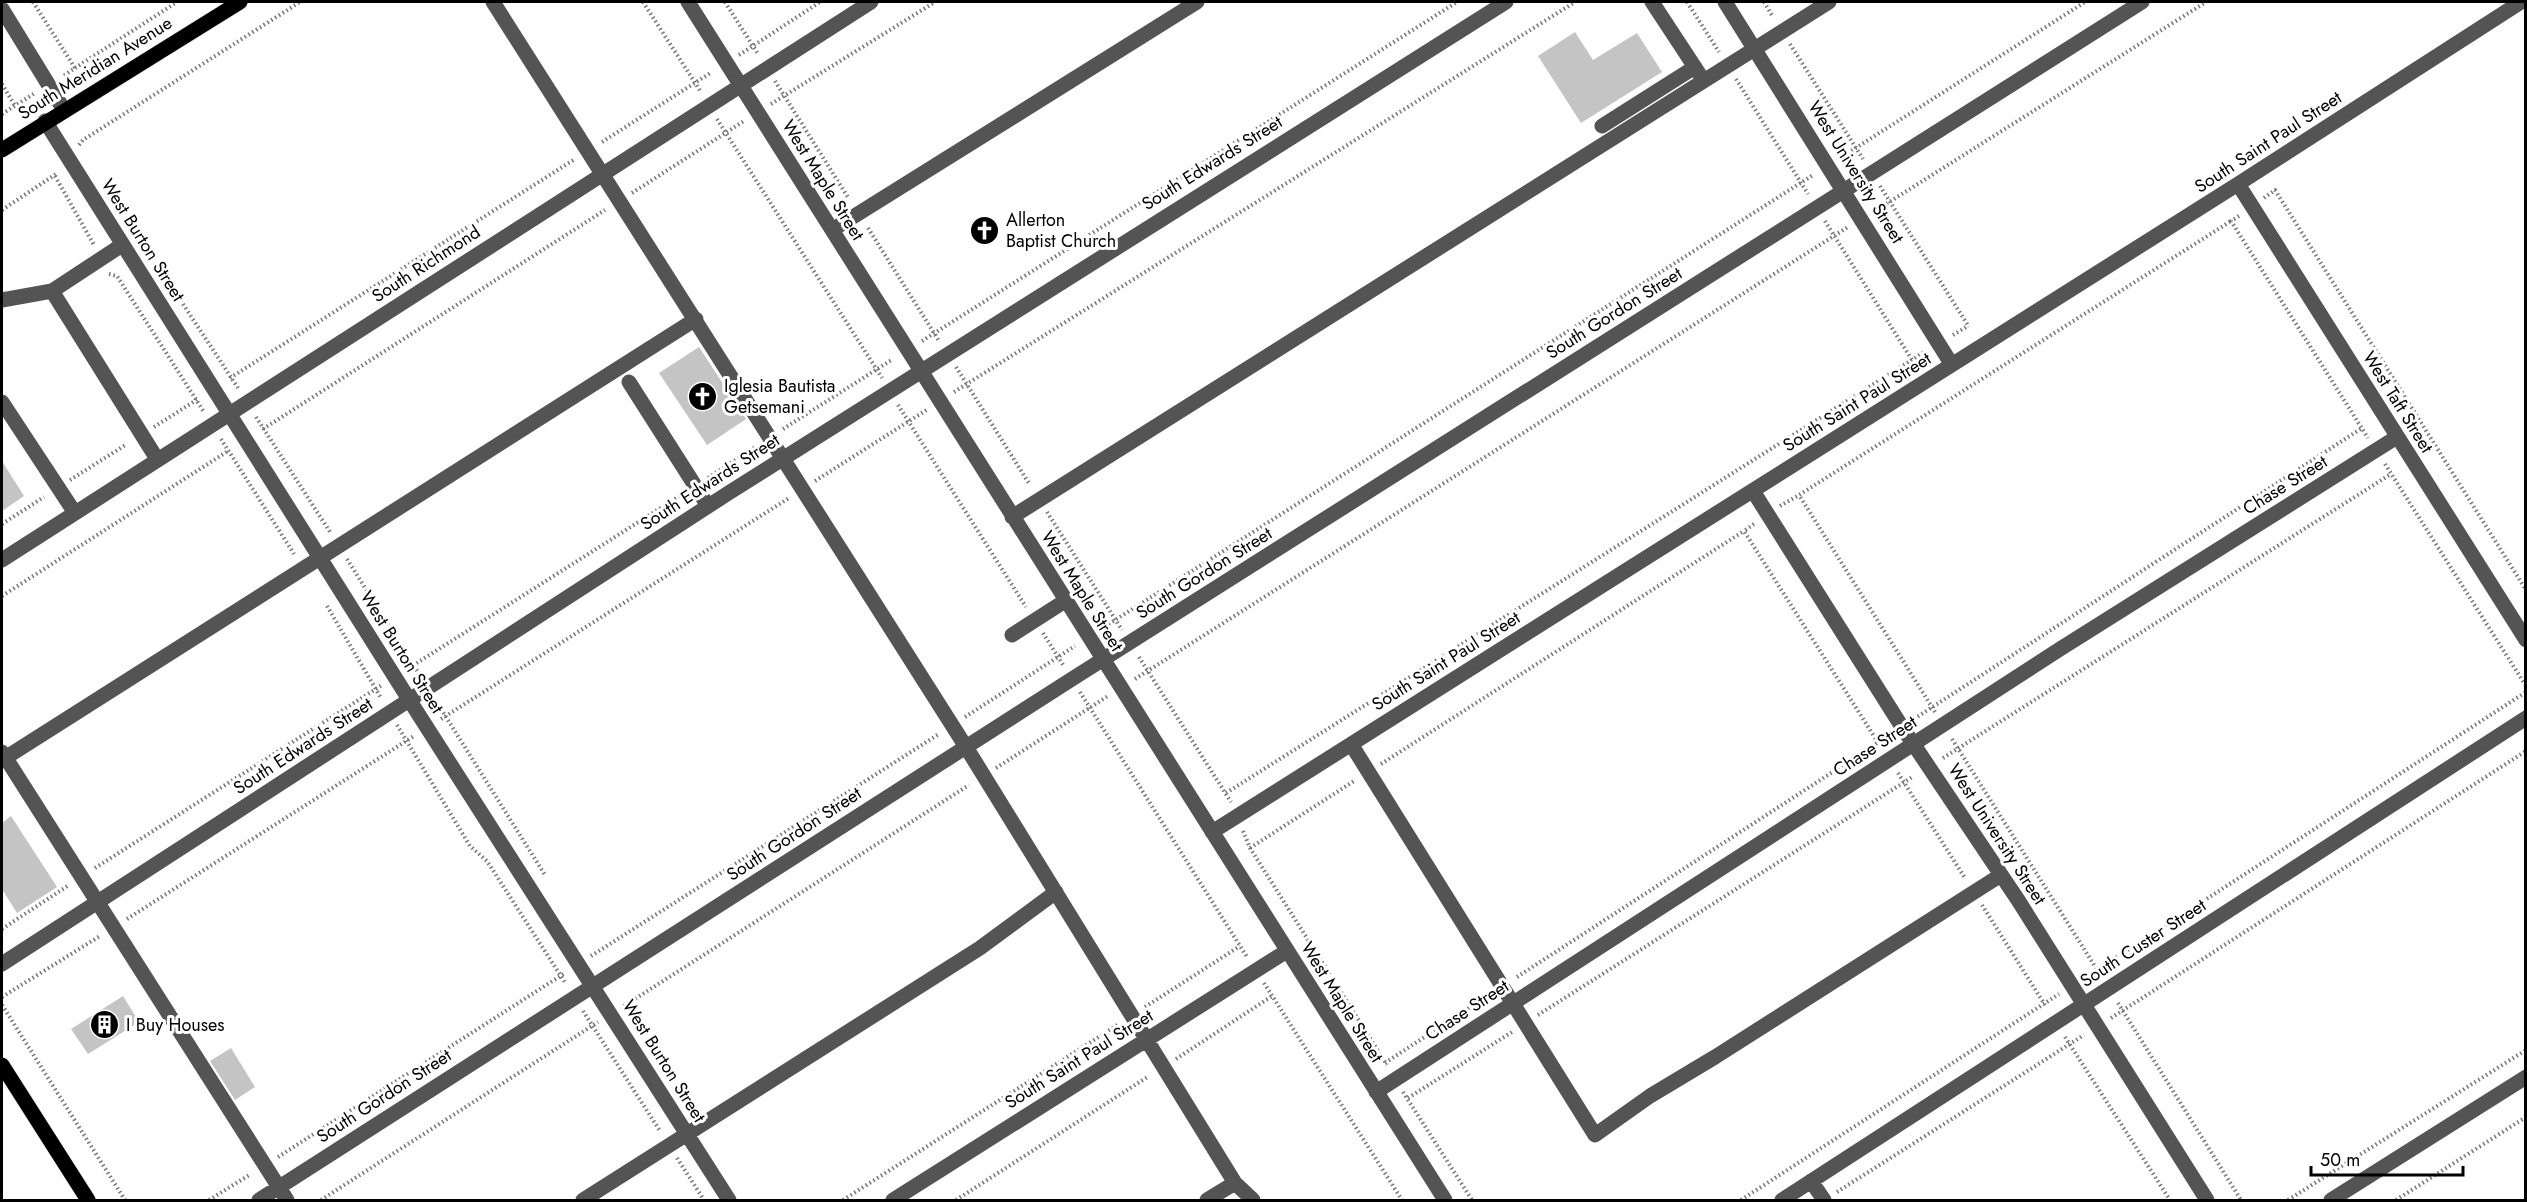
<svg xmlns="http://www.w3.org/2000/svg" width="2527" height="1202" font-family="Jost,sans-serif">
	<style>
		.building { fill: #c4c4c4 }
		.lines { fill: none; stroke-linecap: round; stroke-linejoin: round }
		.major-casing { stroke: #dbdbdb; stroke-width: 16 }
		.path { stroke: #767676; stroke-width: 4; stroke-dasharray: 1.5 3; stroke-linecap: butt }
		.minor { stroke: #545454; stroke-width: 15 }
		.major { stroke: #000; stroke-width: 15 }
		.labels { text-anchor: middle; stroke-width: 6; stroke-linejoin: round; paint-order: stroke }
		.street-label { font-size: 18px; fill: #000; stroke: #fff }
		.poi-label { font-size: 18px; fill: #000; stroke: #fff; text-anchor: start }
	</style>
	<rect width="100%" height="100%" fill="#fff"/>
	<path class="building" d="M1575 32 1593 60 1637 33 1662 72 1581 123 1538 56Z
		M699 347 746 419 707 445 659 373Z
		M2 461 24 496 2 511Z
		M11 816 57 887 17 913 2 889V823Z
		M123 996 139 1022 88 1054 71 1029Z
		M231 1048 255 1087 235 1100 210 1061Z"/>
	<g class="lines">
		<defs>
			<path id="major" d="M2 150 240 2
				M2 1065 88 1200"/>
		</defs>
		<use href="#major" class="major-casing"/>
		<path class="path" d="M33 2 75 68 62 77
			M643 2 701 92
			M725 2 758 54
			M1687 2 1719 52
			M1764 2 1773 17
			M1790 44 1863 159
			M739 55 820 2
			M75 68 177 2
			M1736 79 1808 194
			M775 81 849 199
			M2 84 15 106
			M771 104 935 2
			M2 114 35 93
			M717 119 882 378
			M602 142 712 72
			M79 145 83 140 300 2
			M1840 158 2085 2
			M55 176 94 245
			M1880 186 1969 327
			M632 193 744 121
			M2264 198 2275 190 2526 590
			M2 210 56 174
			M1875 211 2206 2
			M2239 216 2231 221 2368 438
			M1825 221 1912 360
			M868 228 939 341
			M109 274 117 276 204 412
			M183 304 238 388
			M1953 335 1968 326
			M922 341 1457 2
			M956 367 1030 485
			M230 378 575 159
			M954 392 1575 2
			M898 405 1026 607
			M256 417 330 532
			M154 427 198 399
			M263 429 605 210
			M783 429 893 359
			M221 439 294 554
			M2385 464 2526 686
			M708 478 757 446
			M70 480 127 444
			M815 481 928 409
			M1780 506 1799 495
			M1047 512 1122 630
			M2 524 44 497
			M1754 524 1744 531 1879 744
			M347 559 419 674
			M2 596 228 451
			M327 606 381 698
			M1101 629 1813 175
			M1043 633 1063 665
			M1139 657 1231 802
			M409 668 681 495
			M1135 679 1848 227
			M1080 692 1247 957
			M436 701 545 875
			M1935 712 1799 495 2231 221
			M965 717 1075 646
			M441 719 789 498
			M1914 719 2362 428
			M397 725 470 846 487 861 566 984
			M1952 739 2101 976
			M1943 758 2391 474
			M1381 764 1744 531
			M996 768 1108 696
			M1898 773 1965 878
			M1226 793 1926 351
			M1243 831 1250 848 1387 1065
			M1250 848 1354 781
			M95 868 382 685
			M1982 905 2045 1005
			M127 919 414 736
			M2 929 69 885
			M591 956 939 734
			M1517 977 1888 736
			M2086 977 2526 692
			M1264 983 1402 1200
			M2 997 100 936
			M2118 1003 2241 1200
			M2 1005 125 1200
			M624 1006 969 785
			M1145 1007 1240 946
			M583 1011 660 1131
			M1538 1015 1914 776
			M2111 1018 2526 751
			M2065 1037 2170 1200
			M1176 1059 1272 996
			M1385 1063 1490 994
			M1403 1092 1472 1200
			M1408 1098 1512 1032
			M278 1157 565 973
			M677 1158 704 1200
			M1837 1192 2084 1035
			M209 1200 251 1174
			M321 1200 598 1022
			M843 1200 1119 1024
			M956 1200 1149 1076
			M1741 1200 2059 994
			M2288 1200 2526 1050
			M2396 1200 2526 1117"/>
		<path class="minor" d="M493 2 966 747 1235 1183 1253 1200
			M688 2 1445 1200
			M1652 2 1700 75
			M1725 2 1952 365
			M2 9 64 110
			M45 121 410 701 729 1200
			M1602 126 1695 67
			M2238 184 2526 640
			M832 230 1197 2
			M122 245 52 291 157 459
			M2 300 52 291
			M629 382 708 506
			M2 402 75 513
			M1753 491 1902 727 2018 900 2207 1200
			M1012 517 1829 2
			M2 560 871 2
			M1012 635 1065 601
			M1351 744 1595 1135 1650 1096 1715 1057 2001 875
			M2 752 287 1200
			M5 758 696 319
			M1212 832 2238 184 2521 2
			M2 964 730 492 1506 2
			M1376 1092 2060 649 2397 437
			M1811 1181 1824 1200
			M259 1200 1072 679 2142 2
			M583 1200 980 948 1056 892
			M893 1200 1287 951
			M1207 1200 1235 1183
			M1782 1200 2526 718
			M2331 1200 2526 1077"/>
		<use href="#major" class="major"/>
	</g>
	<defs>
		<symbol id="church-disc" viewBox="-11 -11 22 22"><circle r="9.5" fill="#000" stroke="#fff"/><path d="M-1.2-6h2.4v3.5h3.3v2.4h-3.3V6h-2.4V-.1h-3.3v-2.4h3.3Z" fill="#fff"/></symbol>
		<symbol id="building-disc" viewBox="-11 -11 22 22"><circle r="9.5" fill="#000" stroke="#fff"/><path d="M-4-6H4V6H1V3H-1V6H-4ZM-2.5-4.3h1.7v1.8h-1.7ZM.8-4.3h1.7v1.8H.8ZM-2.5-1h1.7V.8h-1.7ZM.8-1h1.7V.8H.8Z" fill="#fff"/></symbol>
	</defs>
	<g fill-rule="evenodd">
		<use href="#church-disc" x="968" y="214" width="33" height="33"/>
		<use href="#church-disc" x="686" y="380" width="33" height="33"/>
		<use href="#building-disc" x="88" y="1008" width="33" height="33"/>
	</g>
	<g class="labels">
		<g class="street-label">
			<text transform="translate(95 68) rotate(-32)" y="6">South Meridian Avenue</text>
			<text transform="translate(2268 142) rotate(-33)" y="6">South Saint Paul Street</text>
			<text transform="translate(1212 163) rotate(-32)" y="6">South Edwards Street</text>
			<text transform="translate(1856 172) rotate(58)" y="6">West University Street</text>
			<text transform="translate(823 180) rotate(58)" y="6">West Maple Street</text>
			<text transform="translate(143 240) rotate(58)" y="6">West Burton Street</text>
			<text transform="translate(426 264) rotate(-33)" y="6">South Richmond</text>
			<text transform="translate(1614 313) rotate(-32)" y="6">South Gordon Street</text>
			<text transform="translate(1857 402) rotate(-32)" y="6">South Saint Paul Street</text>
			<text transform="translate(2398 402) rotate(58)" y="6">West Taft Street</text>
			<text transform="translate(710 482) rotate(-33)" y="6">South Edwards Street</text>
			<text transform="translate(2285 485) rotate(-32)" y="6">Chase Street</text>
			<text transform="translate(1204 573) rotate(-32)" y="6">South Gordon Street</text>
			<text transform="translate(1082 591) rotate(58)" y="6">West Maple Street</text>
			<text transform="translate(402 652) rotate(58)" y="6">West Burton Street</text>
			<text transform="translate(1446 661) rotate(-32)" y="6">South Saint Paul Street</text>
			<text transform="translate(303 746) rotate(-33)" y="6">South Edwards Street</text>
			<text transform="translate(1875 746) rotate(-33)" y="6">Chase Street</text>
			<text transform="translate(794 834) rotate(-33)" y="6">South Gordon Street</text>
			<text transform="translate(1997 834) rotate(57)" y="6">West University Street</text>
			<text transform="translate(2143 943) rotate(-33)" y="6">South Custer Street</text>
			<text transform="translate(1342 1002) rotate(58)" y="6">West Maple Street</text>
			<text transform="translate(1467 1010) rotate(-33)" y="6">Chase Street</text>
			<text transform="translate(1079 1059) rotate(-32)" y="6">South Saint Paul Street</text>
			<text transform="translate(664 1061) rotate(58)" y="6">West Burton Street</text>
			<text transform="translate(384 1096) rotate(-33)" y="6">South Gordon Street</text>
		</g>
		<g class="poi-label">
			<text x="1006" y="226">Allerton<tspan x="1006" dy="21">Baptist Church</tspan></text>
			<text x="724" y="392">Iglesia Bautista<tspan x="724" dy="21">Getsemani</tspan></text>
			<text x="126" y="1031">I Buy Houses</text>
		</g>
	</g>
	<rect width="2527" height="1202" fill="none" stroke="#000000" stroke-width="6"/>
	<path d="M2311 1166v9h152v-9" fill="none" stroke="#000000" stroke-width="3"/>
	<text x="2320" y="1166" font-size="18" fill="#000000" stroke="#ffffff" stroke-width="4.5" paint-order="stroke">50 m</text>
</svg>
